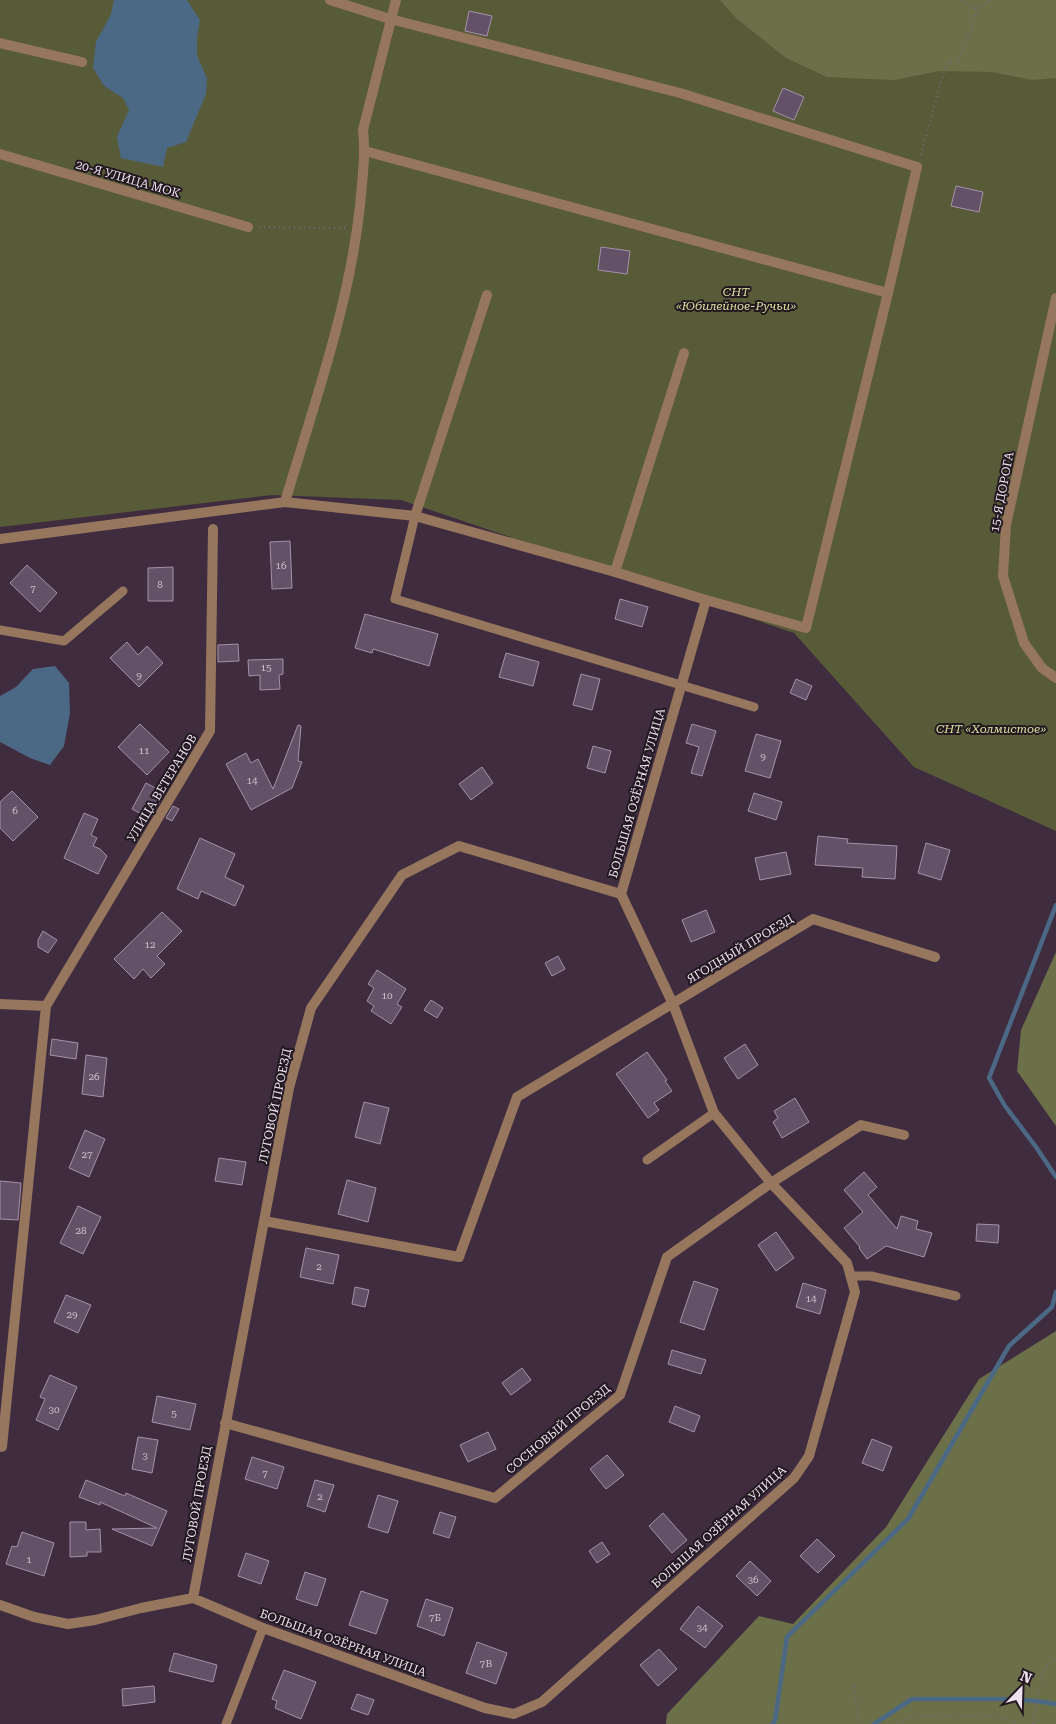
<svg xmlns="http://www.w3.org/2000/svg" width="1056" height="1724" font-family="'Roboto Serif',serif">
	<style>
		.green { fill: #585b37 }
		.forest { fill: #6c7049 }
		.water { fill: #4b6985 }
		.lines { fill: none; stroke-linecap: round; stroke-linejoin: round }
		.stream { stroke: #4b6985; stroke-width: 4.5 }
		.building { fill: #635168; stroke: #a591aa }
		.path { stroke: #776576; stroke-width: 2.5; stroke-dasharray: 1 4; stroke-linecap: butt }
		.lane { stroke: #96775e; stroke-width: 9 }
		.street { stroke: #96775e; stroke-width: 10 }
		.labels { text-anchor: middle; stroke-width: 4; stroke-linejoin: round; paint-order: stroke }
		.number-label { font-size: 10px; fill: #ccbecc }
		.street-label { font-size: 12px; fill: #efe2ee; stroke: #211820 }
		.park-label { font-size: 12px; font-style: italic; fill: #dbe29f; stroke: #211820 }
	</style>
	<rect width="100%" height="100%" fill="#402c3f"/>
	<path class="green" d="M0 0H1056V831L914 767 794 633 401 500 272 495 0 527Z"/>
	<path class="forest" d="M720 0H1056V78L1032 80 992 72 939 71 894 80 827 77 786 58 736 18Z
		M1056 952V1126L1017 1071 1021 1030Z
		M1056 1331V1724H666L667 1714 759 1616 793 1624 886 1527 979 1379Z"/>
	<path class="water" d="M114 0H187L200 20 197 38V56L207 78 206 94 186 142 167 148 163 167 121 158 117 137 129 110 123 98 104 86 93 68 96 42 111 14Z
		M55 666 69 683 70 713 64 746 50 765 30 758 0 742V696L16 687 33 669Z"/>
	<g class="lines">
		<path class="stream" d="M1056 905 989 1078 1005 1106 1036 1147 1056 1177
			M772 1724 775 1721 787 1637 908 1519 1009 1346 1052 1307 1056 1292
			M874 1724 912 1699H1000L1037 1701 1056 1704"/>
	</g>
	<path class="building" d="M469 11 492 16 487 36 465 31Z
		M783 88 804 97 794 120 773 111Z
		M956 186 983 192 979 212 951 206Z
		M601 247 630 251 627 274 598 270Z
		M290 541 292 588 272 589 270 542Z
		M27 565 57 593 40 612 10 583Z
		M173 567V601H148V568Z
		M620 599 648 607 642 627 615 619Z
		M365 614 438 634 429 666 373 649 372 653 355 648Z
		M127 642 138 655 147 646 163 663 139 687 110 658Z
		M238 644 239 661 218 662V645Z
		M506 653 539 662 533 686 499 677Z
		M283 659V674L279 675 280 689 260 690V675L249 676 248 660Z
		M581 674 600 679 592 710 573 705Z
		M796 679 812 686 806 700 790 693Z
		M140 724 169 752 147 775 118 747Z
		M692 724 716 731 702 776 691 773 699 747 686 743Z
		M298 725 301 726 298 761 302 762 292 788 251 810 226 764 246 753 251 763 258 759 273 789Z
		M756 734 781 741 770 778 745 771Z
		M593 746 611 751 605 773 587 768Z
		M482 767 493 783 471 800 459 784Z
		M146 783 161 791 157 798 161 800 154 811 151 810 147 817 132 809Z
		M12 791 38 817 13 841 0 828V802Z
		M754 793 782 802 776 820 748 811Z
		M173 806 179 809 172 821 166 818Z
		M84 813 98 819 91 835 97 838 93 846 100 849 107 856 98 874 64 858Z
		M818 836 848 839 847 843 897 846 895 879 862 877 863 868 815 865Z
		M200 838 235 854 225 877 244 886 235 906 201 891 198 899 177 889Z
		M926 843 950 850 941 880 918 873Z
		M786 852 791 874 760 880 755 858Z
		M706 910 715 932 691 942 682 920Z
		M162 912 182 931 157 956 165 964 151 978 143 969 134 979 114 959Z
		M43 931 57 940 48 953 38 947V940Z
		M558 956 565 969 552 976 545 963Z
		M377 970 406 989 397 1004 402 1007 391 1024 371 1011 374 1006 367 1001 374 988 368 984Z
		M431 1000 443 1008 437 1018 424 1010Z
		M52 1039 78 1043 76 1059 50 1055Z
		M745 1044 758 1065 738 1079 724 1058Z
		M647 1052 667 1080 665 1081 672 1091 654 1103 659 1110 648 1118 616 1074Z
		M86 1055 107 1058 103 1097 82 1094Z
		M795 1098 809 1122 782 1138 773 1122 778 1118 774 1111Z
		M364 1102 389 1108 380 1144 355 1137Z
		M85 1130 105 1139 89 1177 69 1168Z
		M219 1158 246 1162 242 1185 215 1181Z
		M864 1172 877 1187 868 1195 897 1229 901 1216 918 1221 916 1229 932 1233 924 1257 886 1246 867 1259 859 1248 860 1247 844 1228 863 1212 844 1190Z
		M347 1180 376 1188 368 1222 338 1214Z
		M0 1181 21 1183 18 1220 0 1219Z
		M78 1206 101 1217 83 1254 60 1243Z
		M977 1224 999 1225 998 1243 976 1241Z
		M776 1232 794 1258 776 1271 758 1245Z
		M306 1248 339 1255 333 1284 300 1277Z
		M694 1281 718 1289 704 1330 680 1322Z
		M803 1283 826 1290 820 1314 796 1307Z
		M355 1287 369 1290 365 1307 352 1304Z
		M66 1295 91 1305 78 1333 54 1322Z
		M672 1350 706 1360 701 1374 668 1364Z
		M522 1368 531 1380 511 1395 502 1383Z
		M50 1375 77 1387 58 1430 36 1420 45 1399 40 1397Z
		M157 1396 196 1404 190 1430 152 1422Z
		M675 1406 700 1416 694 1432 669 1422Z
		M488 1432 496 1449 468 1462 460 1445Z
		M138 1437 158 1440 152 1473 132 1469Z
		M872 1439 892 1447 883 1471 862 1463Z
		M607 1455 624 1475 606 1489 590 1469Z
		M252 1457 284 1467 277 1489 245 1479Z
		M86 1480 125 1496 126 1493 167 1511 152 1546 112 1529 157 1528 100 1502V1505L79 1497Z
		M315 1480 334 1485 325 1512 307 1506Z
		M378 1495 398 1501 388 1533 368 1527Z
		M440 1512 456 1517 449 1538 433 1533Z
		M663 1513 687 1540 672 1553 649 1526Z
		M70 1522H86V1530L100 1529 101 1552H87V1556L70 1557Z
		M22 1532 54 1543 44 1576 6 1564 12 1546 17 1547Z
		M817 1539 835 1556 818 1573 800 1556Z
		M602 1542 610 1554 597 1563 589 1551Z
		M246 1553 269 1561 261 1584 238 1576Z
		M750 1561 771 1581 757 1596 736 1576Z
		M305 1572 326 1579 317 1606 296 1599Z
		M361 1591 388 1600 376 1634 349 1625Z
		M426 1599 453 1608 444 1636 417 1626Z
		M698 1606 723 1626 705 1648 680 1629Z
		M477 1642 507 1653 496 1684 466 1673Z
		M659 1649 677 1669 658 1686 640 1665Z
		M174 1653 217 1665 213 1682 169 1671Z
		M284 1670 316 1682 301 1719 275 1708 277 1701 272 1699Z
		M154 1686 155 1702 123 1706 122 1689Z
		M357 1694 374 1700 368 1715 351 1709Z"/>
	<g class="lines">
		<path class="path" d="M962 0 977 11
			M921 155 942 78 948 62 959 60 977 11 989 0
			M259 227 346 228
			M854 1687 858 1719 861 1724
			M897 1724 912 1716 999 1717 1020 1724
			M1033 1724 1043 1670 1056 1658"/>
		<path class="lane" d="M415 516 395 599 754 707
			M0 630 64 641 123 591
			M647 1160 714 1113
			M851 1276H871L956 1296
			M226 1724 263 1628"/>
		<path class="street" d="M0 43 82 62
			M365 151 888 293
			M0 154 248 227
			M1056 298 1006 525 1003 576 1024 643 1042 668 1056 678
			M285 502 415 516 615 572 706 600 806 628 888 293 917 167 680 93 390 19 330 0
			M415 516 487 295
			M0 539 285 502C314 404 349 307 360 206 362 180 366 156 363 130L396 0
			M615 572 684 353
			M0 1004 46 1006 210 731 213 529
			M264 1221 459 1257 517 1097 813 919 935 957
			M225 1423 495 1498 620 1395 667 1257 771 1183 861 1125 904 1135
			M2 1447 46 1006
			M193 1598 289 1088 311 1008 402 875 459 846 621 894
			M0 1605 34 1617 68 1624 95 1620 141 1608 193 1598 263 1628 485 1708 514 1714 542 1702 794 1478 809 1456 855 1292 847 1263 771 1183 714 1113 673 1004 621 894 706 600"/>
	</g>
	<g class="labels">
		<g class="number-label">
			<text x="281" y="569">16</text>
			<text x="160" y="588">8</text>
			<text x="33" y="592">7</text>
			<text x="266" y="671">15</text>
			<text x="139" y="679">9</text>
			<text x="144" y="754">11</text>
			<text x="763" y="760">9</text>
			<text x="252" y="784">14</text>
			<text x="15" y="814">6</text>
			<text x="150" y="948">12</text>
			<text x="387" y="999">10</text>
			<text x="94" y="1080">26</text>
			<text x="87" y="1158">27</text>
			<text x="81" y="1234">28</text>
			<text x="319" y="1270">2</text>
			<text x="811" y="1302">14</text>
			<text x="72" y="1318">29</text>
			<text x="54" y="1413">30</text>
			<text x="174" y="1417">5</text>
			<text x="145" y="1459">3</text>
			<text x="265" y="1477">7</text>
			<text x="320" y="1500">2</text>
			<text x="29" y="1563">1</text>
			<text x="753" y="1583">36</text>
			<text x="435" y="1621">7Б</text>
			<text x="702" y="1631">34</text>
			<text x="486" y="1667">7В</text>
		</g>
		<g class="street-label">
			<text transform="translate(128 179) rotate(16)" y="4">20-Я УЛИЦА МОК</text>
			<text transform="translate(1002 492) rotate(-79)" y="4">15-Я ДОРОГА</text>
			<text transform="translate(162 788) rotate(-59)" y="4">УЛИЦА ВЕТЕРАНОВ</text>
			<text transform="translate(637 793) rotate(-74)" y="4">БОЛЬШАЯ ОЗЁРНАЯ УЛИЦА</text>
			<text transform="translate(740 949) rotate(-31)" y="4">ЯГОДНЫЙ ПРОЕЗД</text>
			<text transform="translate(275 1106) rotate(-78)" y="4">ЛУГОВОЙ ПРОЕЗД</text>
			<text transform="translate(558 1429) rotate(-40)" y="4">СОСНОВЫЙ ПРОЕЗД</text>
			<text transform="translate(197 1504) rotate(-80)" y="4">ЛУГОВОЙ ПРОЕЗД</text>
			<text transform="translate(719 1527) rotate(-42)" y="4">БОЛЬШАЯ ОЗЁРНАЯ УЛИЦА</text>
			<text transform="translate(343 1643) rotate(20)" y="4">БОЛЬШАЯ ОЗЁРНАЯ УЛИЦА</text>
		</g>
		<g class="park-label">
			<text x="736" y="296">СНТ<tspan x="736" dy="14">«Юбилейное-Ручьи»</tspan></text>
			<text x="991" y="733">СНТ «Холмистое»</text>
		</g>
	</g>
	<g transform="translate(1021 1689) rotate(23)" stroke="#211820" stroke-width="4" paint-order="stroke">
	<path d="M0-4L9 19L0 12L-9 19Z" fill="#efe2ee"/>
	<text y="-8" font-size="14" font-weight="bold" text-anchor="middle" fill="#efe2ee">N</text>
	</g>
</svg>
